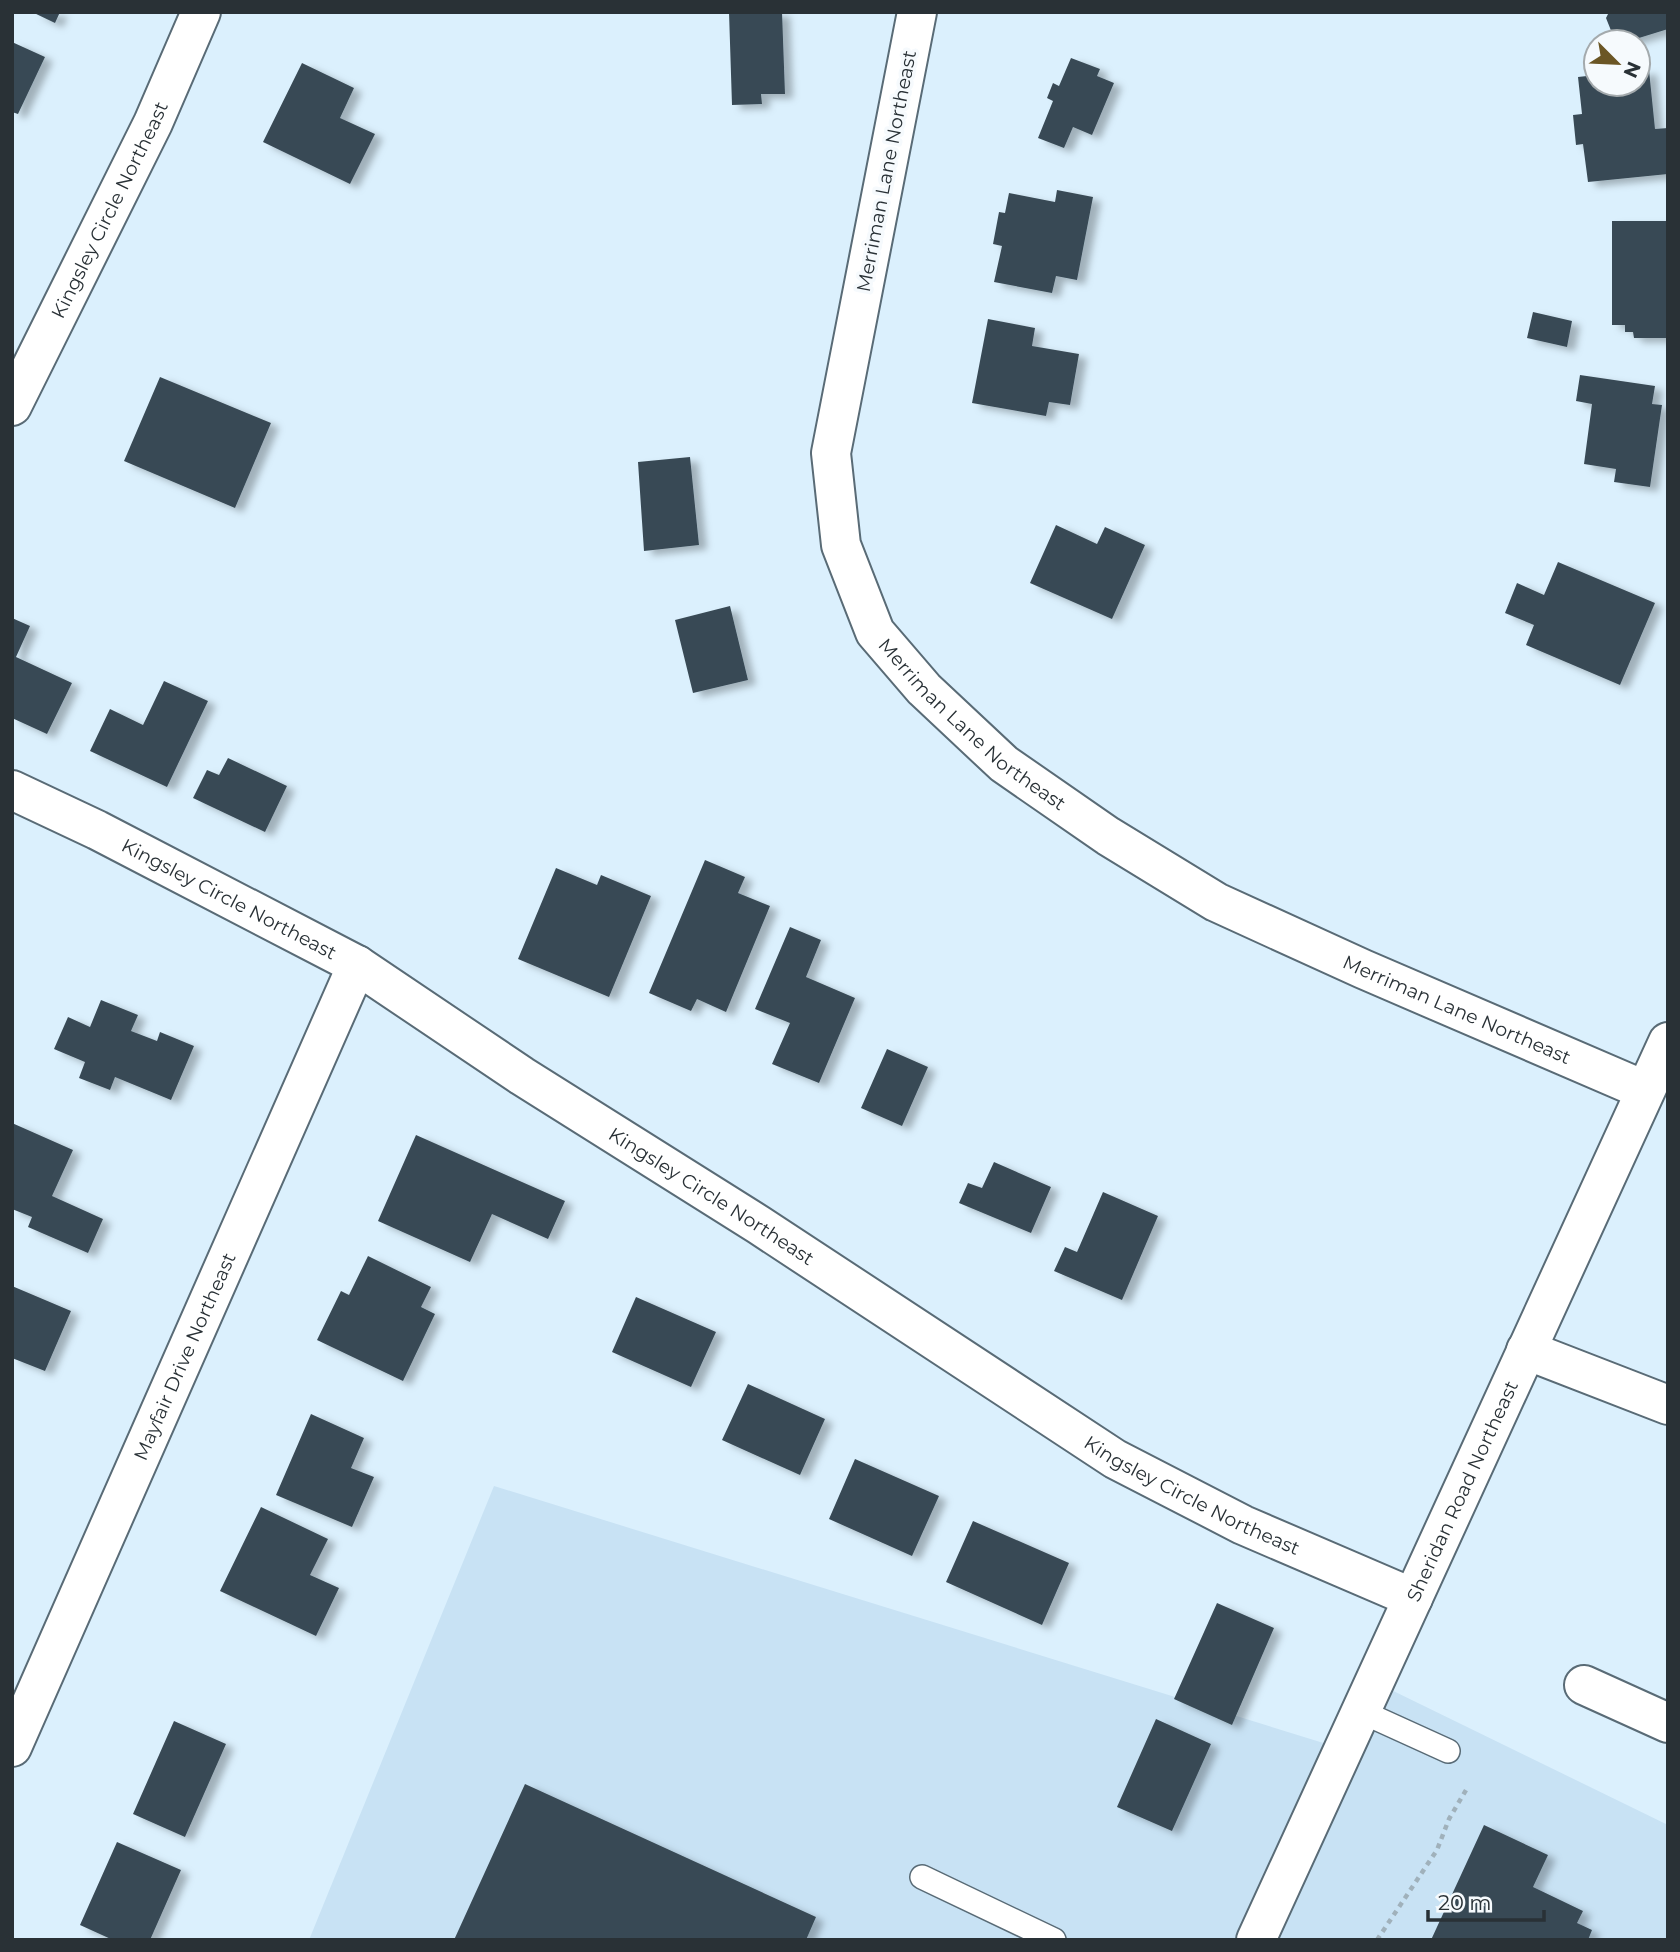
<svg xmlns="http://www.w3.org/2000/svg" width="1680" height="1952" font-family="Montserrat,sans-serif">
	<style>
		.built { fill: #c8e2f4 }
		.building { fill: #394a55; filter: url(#shadow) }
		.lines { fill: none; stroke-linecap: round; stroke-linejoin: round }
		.service-casing { stroke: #596b76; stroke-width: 26 }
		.minor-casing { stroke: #596b76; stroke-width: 42 }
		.path { stroke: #a0b1bb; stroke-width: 4.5; stroke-dasharray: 5 5; stroke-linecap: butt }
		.service { stroke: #fff; stroke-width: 23 }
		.minor { stroke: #fff; stroke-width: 38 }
		.labels { text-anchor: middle; stroke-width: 7; stroke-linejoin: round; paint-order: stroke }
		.street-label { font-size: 19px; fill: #293136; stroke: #f6fafd }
	</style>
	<defs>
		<filter id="shadow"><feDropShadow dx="8" dy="4.5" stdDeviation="3.5" flood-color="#0004"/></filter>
	</defs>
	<rect width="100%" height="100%" fill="#dbf0fd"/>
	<path class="built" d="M494 1486 1346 1750 1379 1684 1668 1825V1940H309Z"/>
	<path class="building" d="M32 12H60L55 23Z
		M729 12H782L785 94H761L762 104 732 105Z
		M1609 12H1668V29L1626 42 1612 33 1606 18Z
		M12 42 45 57 18 114 12 112Z
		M1071 58 1100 69 1097 76 1114 83 1092 135 1073 127 1064 148 1038 138 1053 101 1047 98 1053 83 1059 86Z
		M302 63 354 88 340 118 375 134 350 184 263 142Z
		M1649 70 1655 129 1668 128V174L1588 182 1583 144 1576 145 1573 115 1582 114 1578 77 1596 75V84H1638V71Z
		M1057 190 1093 197 1077 280 1056 276 1052 293 994 282 1002 246 993 244 999 212 1005 213 1009 193 1055 202Z
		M1612 221H1668V338H1634L1633 332H1625V325H1612Z
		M1533 312 1572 321 1567 347 1527 338Z
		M988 319 1035 328 1032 346 1079 354 1070 405 1049 402 1046 416 972 403Z
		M1580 375 1655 386 1652 404 1662 405 1650 487 1614 482 1616 469 1584 464 1592 404 1576 401Z
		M160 377 271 423 235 508 124 461Z
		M690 457 699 545 644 551 638 462Z
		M1056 525 1097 544 1105 527 1145 545 1112 619 1030 583Z
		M1558 562 1655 603 1620 685 1526 645 1534 625 1505 613 1517 583 1544 595Z
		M730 606 748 680 693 693 675 620Z
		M12 618 30 626 16 657 72 683 47 734 12 718Z
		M164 681 208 701 167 787 90 751 110 709 143 725Z
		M228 758 287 786 265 832 193 798 207 770 219 775Z
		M705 860 745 877 738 893 770 906 726 1012 697 999 691 1011 649 993Z
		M556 868 597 885 601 875 651 896 609 997 518 959Z
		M790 927 821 940 806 977 855 998 819 1083 772 1064 790 1023 755 1009Z
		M101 1000 138 1015 131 1031 157 1041 160 1032 194 1046 171 1100 115 1077 110 1090 79 1078 85 1062 54 1049 68 1017 90 1027Z
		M887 1049 928 1067 902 1126 861 1108Z
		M12 1123 73 1150 52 1196 103 1219 88 1253 28 1227 32 1217 12 1209Z
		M416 1135 565 1201 548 1239 492 1214 470 1262 378 1221Z
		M994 1162 1051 1187 1031 1233 959 1203 968 1183 982 1188Z
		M1103 1192 1158 1216 1122 1300 1054 1271 1065 1247 1077 1252Z
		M368 1256 431 1287 421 1307 435 1314 403 1381 317 1340 341 1291 349 1295Z
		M12 1286 71 1311 45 1371 12 1358Z
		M636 1297 716 1332 691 1387 612 1352Z
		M748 1384 825 1419 800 1475 722 1440Z
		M311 1414 364 1438 351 1468 374 1477 352 1527 276 1495Z
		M855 1459 939 1496 912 1556 829 1519Z
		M261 1507 328 1539 310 1575 339 1588 316 1636 220 1591Z
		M973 1521 1069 1563 1042 1625 946 1582Z
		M1217 1603 1274 1628 1232 1725 1174 1699Z
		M1156 1719 1211 1744 1172 1831 1117 1807Z
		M174 1721 226 1744 185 1837 133 1814Z
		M525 1784 816 1917 806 1940H454Z
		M1484 1825 1548 1855 1533 1887 1583 1911 1577 1923 1592 1930 1588 1940H1431Z
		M117 1842 181 1870 150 1940H113L80 1925Z"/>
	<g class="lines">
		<defs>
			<path id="service" d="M1360 1711 1448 1751
				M922 1877 1054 1940"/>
			<g id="minor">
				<path id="s1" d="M917 12 831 453 841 545 875 632 924 689 1004 764 1108 836 1216 902 1363 969 1644 1090"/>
				<path id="s2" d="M12 406 153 123 201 12"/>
				<path id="s3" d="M12 790 97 830 357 965 522 1076 759 1225 1115 1459 1243 1525 1413 1598"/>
				<path d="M1526 1350 1668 1405"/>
				<path d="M1584 1685 1668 1723"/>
				<path id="s4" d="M12 1747 357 965"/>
				<path id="s5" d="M1256 1940 1668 1042"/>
			</g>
		</defs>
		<use href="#service" class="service-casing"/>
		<use href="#minor" class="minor-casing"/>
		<path class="path" d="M1377 1940 1437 1850 1449 1819 1466 1790"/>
		<use href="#service" class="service"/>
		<use href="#minor" class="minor"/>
	</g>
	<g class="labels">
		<g class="street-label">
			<text transform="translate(886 171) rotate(-79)" y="7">Merriman Lane Northeast</text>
			<text dy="7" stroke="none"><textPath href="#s2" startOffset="219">Kingsley Circle Northeast</textPath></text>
			<text dy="7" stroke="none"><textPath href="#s1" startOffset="770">Merriman Lane Northeast</textPath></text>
			<text dy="7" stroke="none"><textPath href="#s3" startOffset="243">Kingsley Circle Northeast</textPath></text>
			<text dy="7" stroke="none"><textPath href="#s1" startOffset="1337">Merriman Lane Northeast</textPath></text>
			<text dy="7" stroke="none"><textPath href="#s3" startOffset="810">Kingsley Circle Northeast</textPath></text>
			<text dy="7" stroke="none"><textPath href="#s4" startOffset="427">Mayfair Drive Northeast</textPath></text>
			<text dy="7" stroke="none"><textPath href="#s5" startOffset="494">Sheridan Road Northeast</textPath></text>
			<text dy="7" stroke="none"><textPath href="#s3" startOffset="1377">Kingsley Circle Northeast</textPath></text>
		</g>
	</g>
	<rect width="1680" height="1952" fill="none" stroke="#293136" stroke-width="28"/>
	<g transform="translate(1617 63) rotate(114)"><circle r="33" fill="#f6fafd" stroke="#a4aaad" stroke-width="2"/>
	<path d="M0-5L12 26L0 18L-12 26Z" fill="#6b5625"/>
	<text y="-10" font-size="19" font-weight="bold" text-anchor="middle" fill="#293136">N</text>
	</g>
	<path d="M1428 1910v10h116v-10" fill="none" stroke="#293136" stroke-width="3.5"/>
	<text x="1438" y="1910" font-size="21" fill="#293136" stroke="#f6fafd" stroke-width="5" paint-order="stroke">20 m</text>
</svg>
